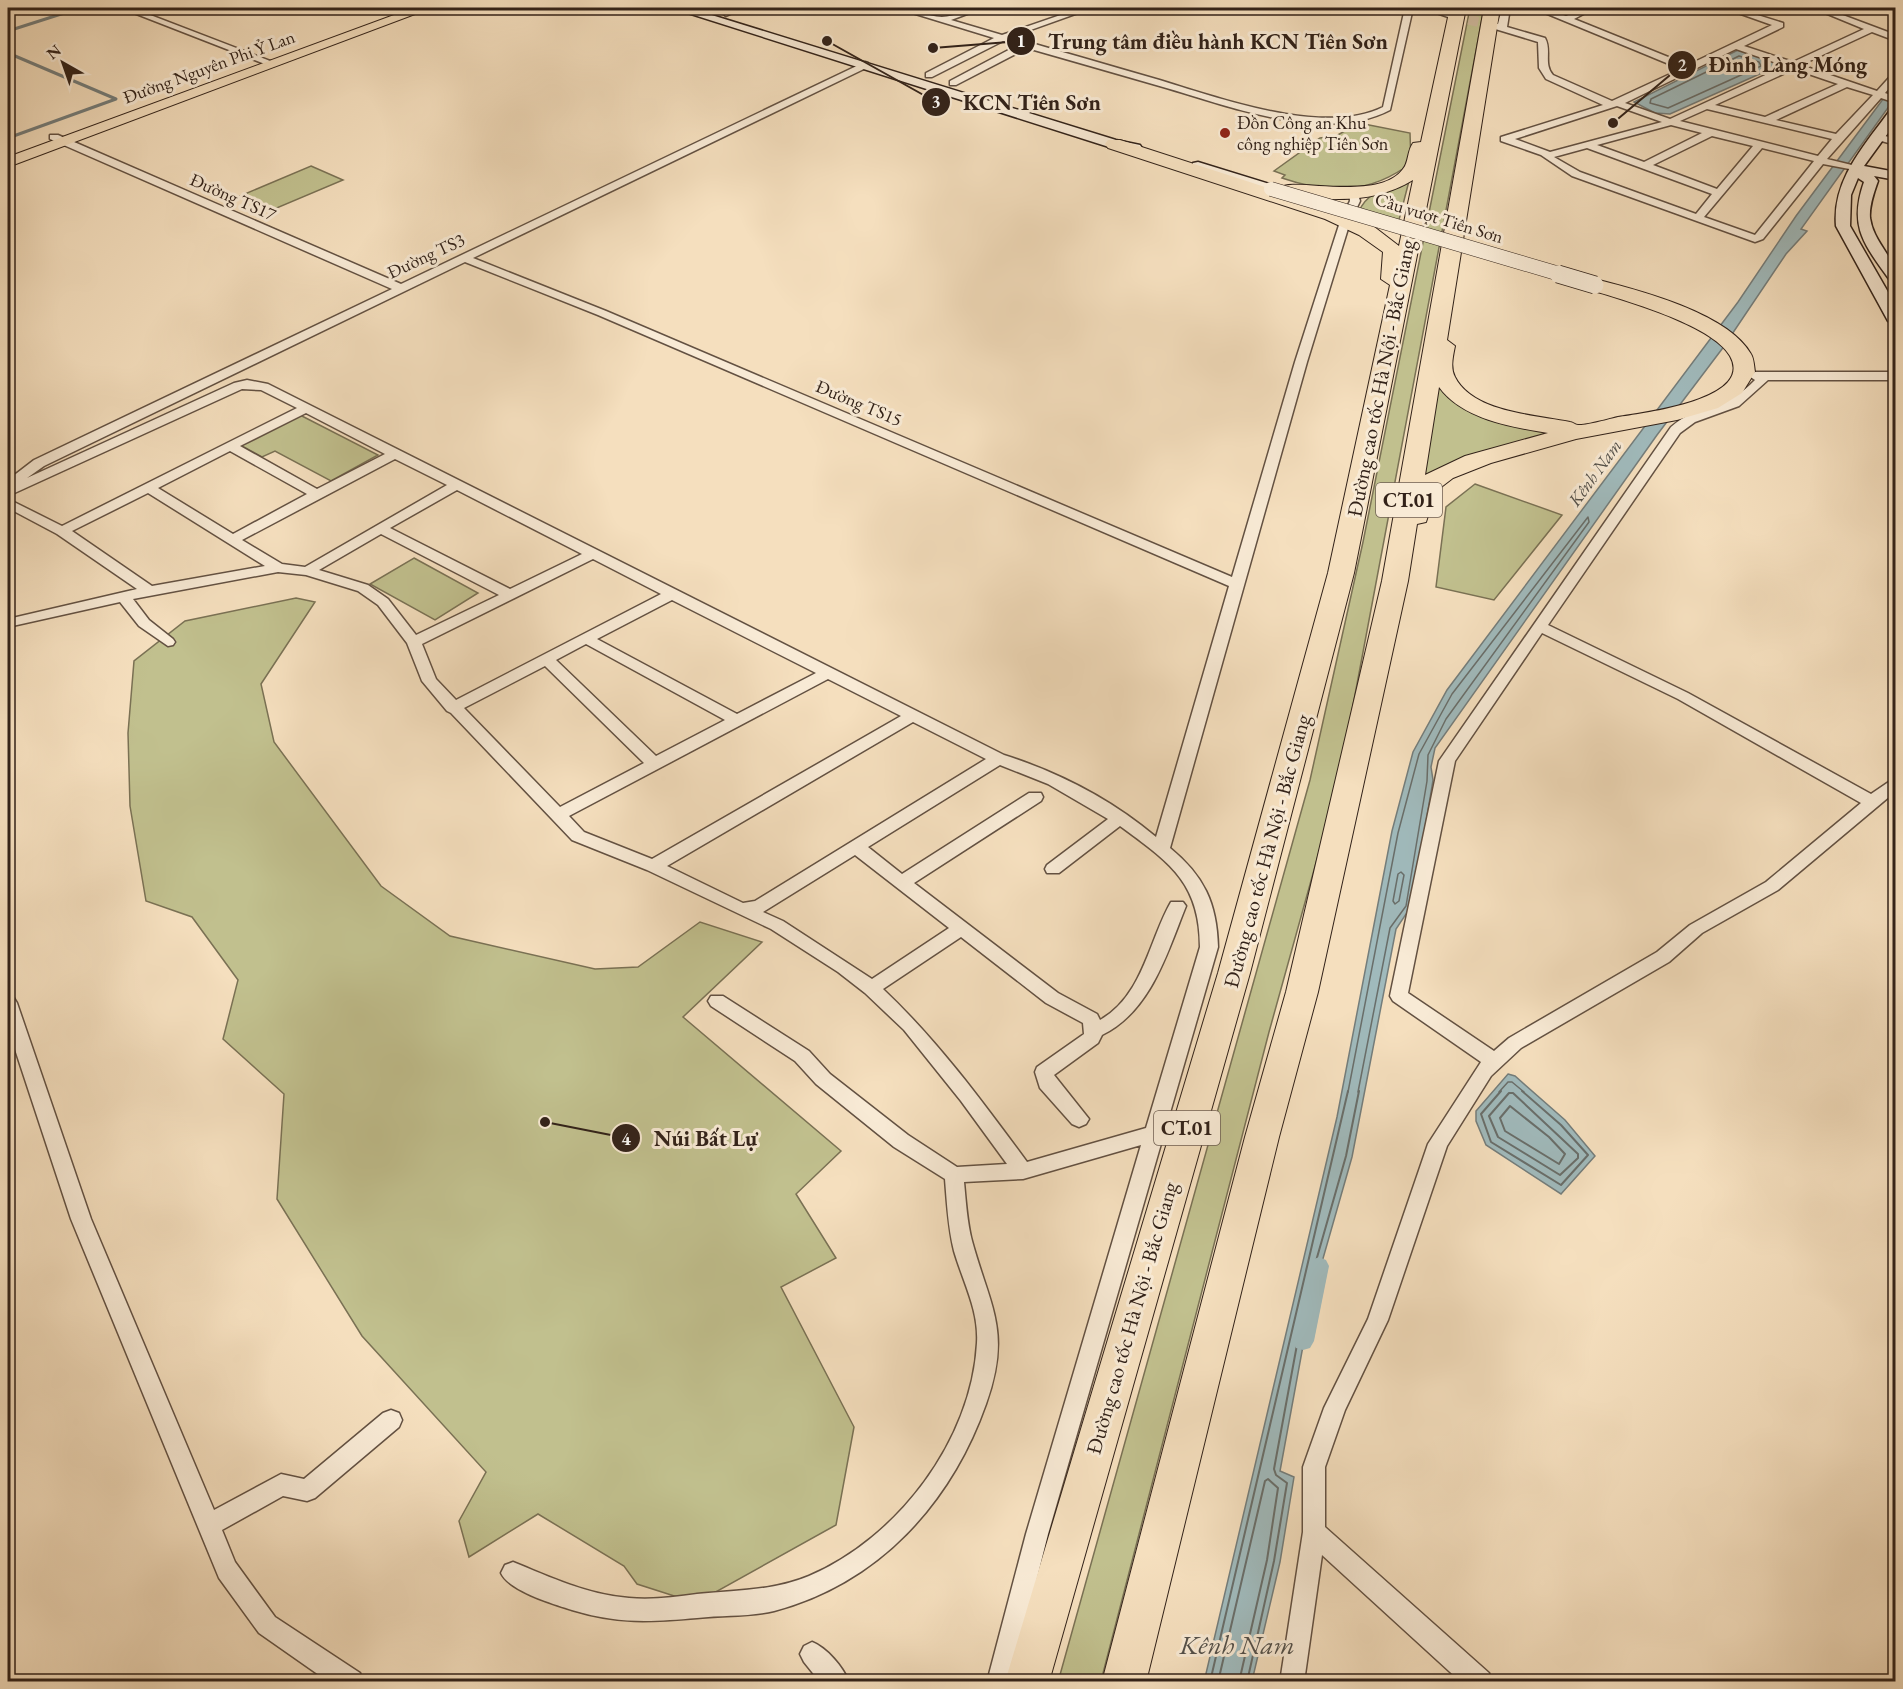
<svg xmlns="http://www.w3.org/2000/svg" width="1903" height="1689" font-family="'EB Garamond',serif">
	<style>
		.green { fill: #c1c08e; stroke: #7a7154; stroke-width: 1.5 }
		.water { fill: #a0babc; stroke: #747d7b; stroke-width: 1.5 }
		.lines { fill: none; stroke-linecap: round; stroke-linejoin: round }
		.shore-far1 { stroke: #696e6a; stroke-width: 1.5 }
		.shore { stroke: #696e6a; stroke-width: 2 }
		.stream { stroke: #747d7b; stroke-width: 3 }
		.canal { fill: #a0babc; fill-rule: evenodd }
		.street-tunnel { stroke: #ceb99d; stroke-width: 10; stroke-dasharray: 10 5; stroke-linecap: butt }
		.street-casing { stroke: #635142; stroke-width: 3 }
		.secondary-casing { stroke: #322219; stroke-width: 3 }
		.primary-casing { stroke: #322219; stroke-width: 2 }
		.highway-casing { stroke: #322219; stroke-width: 2 }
		.street { fill: #f8ead5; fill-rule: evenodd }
		.secondary { fill: #f8ead5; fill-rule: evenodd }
		.primary { fill: #f5dfbe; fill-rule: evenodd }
		.highway { fill: #f5dfbe; fill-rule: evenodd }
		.secondary-bridge-far1-casing { stroke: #322219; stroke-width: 15; stroke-linecap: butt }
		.secondary-bridge-casing { stroke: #322219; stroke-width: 19; stroke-linecap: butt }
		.secondary-bridge-far1 { stroke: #f8ead5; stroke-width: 14 }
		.secondary-bridge { stroke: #f8ead5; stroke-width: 17 }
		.poi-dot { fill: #8f2418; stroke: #f8ead5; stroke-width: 2 }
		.labels { text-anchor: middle; stroke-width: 6; stroke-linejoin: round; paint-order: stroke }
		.far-street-label { font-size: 18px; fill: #322219; stroke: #f8ead5 }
		.far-poi-label { font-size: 18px; fill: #322219; stroke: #f8ead5; text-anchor: start }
		.far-water-label { font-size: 18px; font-style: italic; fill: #53504a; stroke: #f8ead5 }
		.shield { fill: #f8ead5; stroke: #6d5e51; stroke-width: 1.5 }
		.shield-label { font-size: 20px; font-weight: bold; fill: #322219 }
		.street-label { font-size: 21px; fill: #322219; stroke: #f8ead5 }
		.near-water-label { font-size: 27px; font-style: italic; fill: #53504a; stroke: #f8ead5 }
		.leader { fill: none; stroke: #322219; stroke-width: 2 }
		.callout-dot { fill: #322219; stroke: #f8ead5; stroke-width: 2 }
		.mark-label { font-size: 18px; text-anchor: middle; font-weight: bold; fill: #fff }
		.callout-label { font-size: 22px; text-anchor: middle; font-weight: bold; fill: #322219; stroke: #f8ead5; stroke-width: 6; stroke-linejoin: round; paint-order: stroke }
	</style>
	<rect width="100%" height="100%" fill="#f5dfbe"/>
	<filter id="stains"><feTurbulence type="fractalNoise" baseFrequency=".00333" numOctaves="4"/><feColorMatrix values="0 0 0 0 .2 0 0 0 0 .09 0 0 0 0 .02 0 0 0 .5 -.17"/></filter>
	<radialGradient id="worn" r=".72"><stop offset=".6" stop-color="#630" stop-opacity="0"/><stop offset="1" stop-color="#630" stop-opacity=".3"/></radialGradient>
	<path class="green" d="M1470 8H1484L1348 732 1324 834 1269 1032 1101 1681 1058 1682 1310 780 1363 542Z
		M1359 123 1410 133 1411 163C1371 194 1328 194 1282 178L1285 175 1274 171 1320 138 1336 136Z
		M311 166 343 180 272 210 240 196Z
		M1409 181 1399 220 1359 212C1366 191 1390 188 1409 181Z
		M1434 383 1450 396 1555 434 1424 479Z
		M300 415 378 455 331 481 275 451 262 457 240 445Z
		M1475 484 1562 515 1494 600 1436 587 1446 507Z
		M414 558 478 593 435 620 370 584Z
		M296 598 315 602 261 684 274 742 381 886 450 936 595 969 638 967 700 922 762 942 683 1017 841 1151 796 1194 836 1258 781 1287 854 1427 836 1525 696 1603 637 1584 624 1566 538 1514 469 1557 459 1521 486 1472 362 1336 277 1199 284 1094 223 1039 238 980 192 917 146 901 130 806 128 733 134 661 185 621Z"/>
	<path class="water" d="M1738 50 1782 64 1670 114 1655 113 1634 102Z
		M1895 83V98L1801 229 1807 231 1786 254 1722 349 1657 435 1435 748 1431 767 1433 780 1411 912 1406 914 1396 929 1352 1157 1312 1297 1280 1471 1294 1477 1280 1562 1252 1681 1204 1682 1337 1117 1392 831 1413 752 1447 690 1738 302 1796 216Z
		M1508 1074 1515 1076 1565 1120 1595 1156 1561 1194 1486 1145 1476 1121V1111Z"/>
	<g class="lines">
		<path class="shore-far1" d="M1739 56 1759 62 1761 66 1668 108 1650 103 1651 99Z
			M1401 872 1404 875 1399 901 1395 904 1393 901 1398 874Z
			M1348 1092 1398 833 1419 754 1452 694 1588 517 1589 522 1446 719 1428 755 1427 781 1406 906 1390 928 1358 1092
			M1499 1092 1508 1082H1512L1524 1092"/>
		<path class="shore" d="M1501 1091 1481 1114 1491 1142 1561 1185 1588 1155 1561 1125 1522 1091
			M1509 1093H1513L1578 1154V1158L1560 1175 1498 1137 1489 1116Z
			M1510 1106 1549 1137 1565 1154 1559 1164 1505 1131 1500 1118Z
			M1210 1682 1348 1091
			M1218 1682 1265 1481 1268 1479 1278 1488 1267 1560 1239 1682
			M1247 1682 1274 1561 1287 1483 1276 1475 1274 1469 1306 1296 1346 1156 1359 1091"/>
		<path class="stream" d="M8 31 80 8
			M8 53 116 99 8 138"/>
		<path class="canal" d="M1319 1257 1326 1260 1329 1266 1314 1341 1310 1348 1303 1350 1296 1348 1292 1341 1309 1266 1312 1260Z"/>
		<path class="street-tunnel" d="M1454 16 1495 26"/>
		<defs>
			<path id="street" d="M121 8H132L278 64 270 66Z
				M733 8H744L726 16 722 13Z
				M896 8C912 6 926 17 942 17 955 17 969 8 983 8L951 20 1002 35 1081 8H1092L1011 37C1059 51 1108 65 1156 79 1217 97 1323 137 1383 107L1405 8H1413L1390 110C1325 144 1229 106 1163 87 1118 74 1073 61 1027 48L956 85H950V81L1018 45 1003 41 932 77H926V73L994 38Z
				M1422 8H1434L1458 16 1454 19Z
				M1502 8H1510L1507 27 1545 38C1552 50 1543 64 1553 75L1612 101 1681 69 1533 8H1544L1566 16 1585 8H1595L1574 19 1688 65 1772 25 1724 8H1735L1783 23V27L1744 46 1793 62 1864 29 1813 8H1824L1896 35V41L1872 32 1801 65 1877 91 1896 70V80L1885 93 1896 97V103L1881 98 1827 159 1860 167V171L1823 164 1763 239 1755 242 1572 176 1541 155 1501 141V137L1603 105 1546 79 1539 68 1538 42 1492 28V24H1498ZM1736 49 1785 66 1670 119 1625 103ZM1794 69 1838 84 1765 117 1715 105ZM1847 87 1873 95 1836 134 1776 120ZM1617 106 1662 122 1550 152 1515 139ZM1707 109 1832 139 1818 156 1680 121ZM1671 125 1702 133 1644 162 1597 145ZM1712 136 1753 146 1717 189 1653 165ZM1587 148 1712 194 1696 214 1580 172 1554 157ZM1762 148 1814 161 1755 235 1704 217Z
				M865 62 868 63V67L473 258 606 311 1232 577 1295 362 1340 222 1350 201 1349 191H1357L1360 201 1350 222 1307 362 1170 848C1204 876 1217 903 1218 947L1048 1534 1011 1682H987L1026 1534 1141 1145 1023 1179 964 1182C966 1202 967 1222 972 1241 990 1307 1012 1331 986 1404 951 1503 879 1583 774 1611 750 1617 723 1615 697 1618 650 1622 618 1624 572 1610 553 1604 509 1591 501 1573L505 1565 513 1562C553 1578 585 1594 629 1598 653 1600 674 1597 697 1594 736 1590 773 1591 809 1576 898 1538 972 1440 977 1343 979 1310 963 1282 954 1251 948 1227 947 1203 945 1179L894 1147 816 1084 795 1061 711 1006 708 1001 711 996H723L809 1051 830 1074 908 1135 957 1167 1007 1164 961 1101 904 1030 865 993 838 972 771 929 647 870 572 840 451 713 447 711 422 681 407 643 378 605 358 591 306 575 278 572 133 599 149 620 173 639 175 642 173 645 168 646 139 626 120 602 8 627V619L137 589 57 534 8 508V499L62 526 297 408 261 390 242 389 8 496V480L34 460 392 289 50 139V135H58L401 284ZM465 262 598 315 1229 586 1156 837C1112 800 1058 772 1004 755L268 384 247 380 234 383 27 478 44 466ZM306 413 385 454 317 489 240 446ZM230 451 307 494 233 534 158 488ZM395 459 447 485 305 567 282 564 242 540ZM457 490 582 554 510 589 390 528ZM148 493 265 566 152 586 72 531ZM381 534 499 595 416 635 388 599 368 585 319 570ZM593 559 661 594 456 700 436 679 422 644ZM672 600 816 673 737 714 597 639ZM586 644 725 720 656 756 556 660ZM545 666 644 763 560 807 464 708ZM828 679 901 716 652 859 584 832 569 816ZM913 722 986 759 755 901 743 903 667 866ZM1000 765 1048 784 1108 819 1047 865 1045 869 1047 873H1059L1120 826C1169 862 1200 882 1200 947L1146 1128 1027 1162C982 1101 938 1041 883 989L961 937 1046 1003 1083 1023 1084 1034 1037 1067 1035 1072 1040 1088 1072 1124 1079 1127 1086 1124 1089 1119 1054 1075 1098 1043 1102 1035C1151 1011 1167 953 1186 906L1183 902H1171C1149 940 1143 996 1100 1020L1097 1014 1058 993 914 883 1041 801 1043 797 1041 793H1029L902 874 868 847ZM855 855 949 928 872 979 783 921 763 912Z
				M1878 134 1896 139V145L1874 139 1873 137Z
				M1883 296 1896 297V303L1879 301 1877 299Z
				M1755 372H1896V380H1768L1739 406 1695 422 1680 433 1548 625 1688 693 1871 794 1896 777V791L1778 890 1702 933 1669 962 1521 1048 1491 1076 1447 1146 1388 1320 1345 1410 1325 1467V1527L1489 1673 1492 1682H1461L1322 1555 1304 1682H1280L1303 1532V1467L1324 1408 1368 1319 1428 1144 1481 1062 1393 1001 1390 996 1439 761 1671 427C1697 404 1728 409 1755 380L1749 376ZM1542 633 1678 699 1861 803 1766 882 1690 925 1657 952 1509 1038 1494 1051 1408 993 1455 761Z
				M8 996 14 998 17 1003 91 1219 214 1510 281 1474 304 1479 383 1413 391 1410 399 1413 402 1420 399 1427 315 1498 307 1501 283 1496 222 1530 235 1562 275 1617 360 1673 363 1682H329L259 1633 219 1578 71 1219 8 1028Z
				M812 1642C827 1648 843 1667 849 1682H820L804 1662 800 1654 804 1646Z"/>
			<path id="secondary" d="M672 8H689L1116 140 1140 145 1142 148 1135 152 1109 147Z
				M1896 108V122L1864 166 1896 172V180L1874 176 1878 181C1874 192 1869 206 1870 218 1874 245 1896 255 1896 283L1891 282C1865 245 1848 228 1864 182L1858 178 1851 195 1850 226 1896 306V326L1888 321 1836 226C1832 179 1865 145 1891 109Z
				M1198 162 1276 186 1278 189 1271 193 1193 169V163Z"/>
			<path id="primary" d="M413 8H431L8 167V157Z"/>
			<path id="highway" d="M1450 8H1466L1354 573 1250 973 1049 1682H1005L1218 973 1328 573 1390 285 1381 279 1383 252 1359 235 1325 219 1108 148 1105 144 1108 140H1120L1339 211 1373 226 1399 246 1413 180C1375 204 1325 202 1283 192L1281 188C1289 176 1378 203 1403 169 1409 162 1407 151 1413 143L1421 142Z
				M1484 8H1500L1447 340 1455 346C1453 356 1450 368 1455 377 1473 413 1537 415 1570 422 1573 422 1575 425 1578 425 1585 426 1609 419 1618 417 1642 413 1755 400 1730 356 1712 324 1622 300 1588 289L1585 285 1588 281 1595 279C1638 290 1728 313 1751 354 1754 359 1754 366 1755 372L1742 393 1718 408 1677 420 1576 439 1491 463 1453 478 1436 491 1426 522 1417 524 1408 581 1318 992 1279 1137 1146 1682H1102L1245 1137 1286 992 1382 581ZM1439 387C1462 419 1511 427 1548 433L1465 456 1425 475Z"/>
		</defs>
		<use href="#street" class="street-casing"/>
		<use href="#secondary" class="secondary-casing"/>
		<use href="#primary" class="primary-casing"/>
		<use href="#highway" class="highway-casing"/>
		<use href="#street" class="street"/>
		<use href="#secondary" class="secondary"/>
		<use href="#primary" class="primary"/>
		<use href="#highway" class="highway"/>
		<defs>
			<path id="secondary-bridge-far1" d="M1271 189 1563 275"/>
			<path id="secondary-bridge" d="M1558 274 1595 285"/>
		</defs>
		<use href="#secondary-bridge-far1" class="secondary-bridge-far1-casing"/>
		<use href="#secondary-bridge" class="secondary-bridge-casing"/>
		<use href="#secondary-bridge-far1" class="secondary-bridge-far1"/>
		<use href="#secondary-bridge" class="secondary-bridge"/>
	</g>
	<circle class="poi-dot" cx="1225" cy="133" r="6"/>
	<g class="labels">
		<g class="far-street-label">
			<text transform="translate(209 67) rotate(-20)" y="6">Đường Nguyên Phi Ỷ Lan</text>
			<text transform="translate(233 197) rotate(24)" y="6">Đường TS17</text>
			<text transform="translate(1439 218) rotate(17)" y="6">Cầu vượt Tiên Sơn</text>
			<text transform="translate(426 256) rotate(-25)" y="6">Đường TS3</text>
			<text transform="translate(859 403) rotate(23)" y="6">Đường TS15</text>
		</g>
		<g class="far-poi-label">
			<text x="1237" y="129">Đồn Công an Khu<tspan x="1237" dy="21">công nghiệp Tiên Sơn</tspan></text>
		</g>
		<g class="far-water-label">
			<text transform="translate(1595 473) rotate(-54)" y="6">Kênh Nam</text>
		</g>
		<g class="shield">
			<rect x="1376" y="483" width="66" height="34" rx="4.5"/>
			<rect x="1154" y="1111" width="66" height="34" rx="4.5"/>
		</g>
		<g class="shield-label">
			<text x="1409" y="507">CT.01</text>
			<text x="1187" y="1135">CT.01</text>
		</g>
		<g class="street-label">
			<text transform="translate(1381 378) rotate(-79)" y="7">Đường cao tốc Hà Nội - Bắc Giang</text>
			<text transform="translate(1267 851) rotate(-75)" y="7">Đường cao tốc Hà Nội - Bắc Giang</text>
			<text transform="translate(1132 1318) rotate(-74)" y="7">Đường cao tốc Hà Nội - Bắc Giang</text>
		</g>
		<g class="near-water-label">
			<text x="1237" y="1654">Kênh Nam</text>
		</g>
	</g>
	<path class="leader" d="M933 48L1021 41M1613 123L1682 65M827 41L936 102M545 1122L626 1138"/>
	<g class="callout-dot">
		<circle cx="933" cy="48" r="6"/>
		<circle cx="1613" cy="123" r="6"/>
		<circle cx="827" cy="41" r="6"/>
		<circle cx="545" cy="1122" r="6"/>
		<circle cx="1021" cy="41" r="15"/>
		<circle cx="1682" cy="65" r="15"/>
		<circle cx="936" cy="102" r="15"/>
		<circle cx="626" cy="1138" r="15"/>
	</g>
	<g class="mark-label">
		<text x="1021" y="47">1</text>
		<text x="1682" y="71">2</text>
		<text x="936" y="108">3</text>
		<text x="626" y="1145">4</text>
	</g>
	<g class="callout-label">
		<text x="1218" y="49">Trung tâm điều hành KCN Tiên Sơn</text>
		<text x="1788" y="72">Đình Làng Móng</text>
		<text x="1032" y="110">KCN Tiên Sơn</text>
		<text x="706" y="1146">Núi Bất Lự</text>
	</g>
	<rect width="1903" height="1689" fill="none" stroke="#f5dfbe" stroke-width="30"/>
	<rect x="9" y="9" width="1885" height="1671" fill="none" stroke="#322219" stroke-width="3"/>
	<rect x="15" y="15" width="1873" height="1659" fill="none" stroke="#322219" stroke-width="1.5"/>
	<g transform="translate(63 63) rotate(320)" stroke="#f8ead5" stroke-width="4.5" paint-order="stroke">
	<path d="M0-4.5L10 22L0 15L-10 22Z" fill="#322219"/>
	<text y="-9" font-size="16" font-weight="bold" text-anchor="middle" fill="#322219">N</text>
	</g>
	<rect width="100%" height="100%" filter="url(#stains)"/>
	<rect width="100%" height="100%" fill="url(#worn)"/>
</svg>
